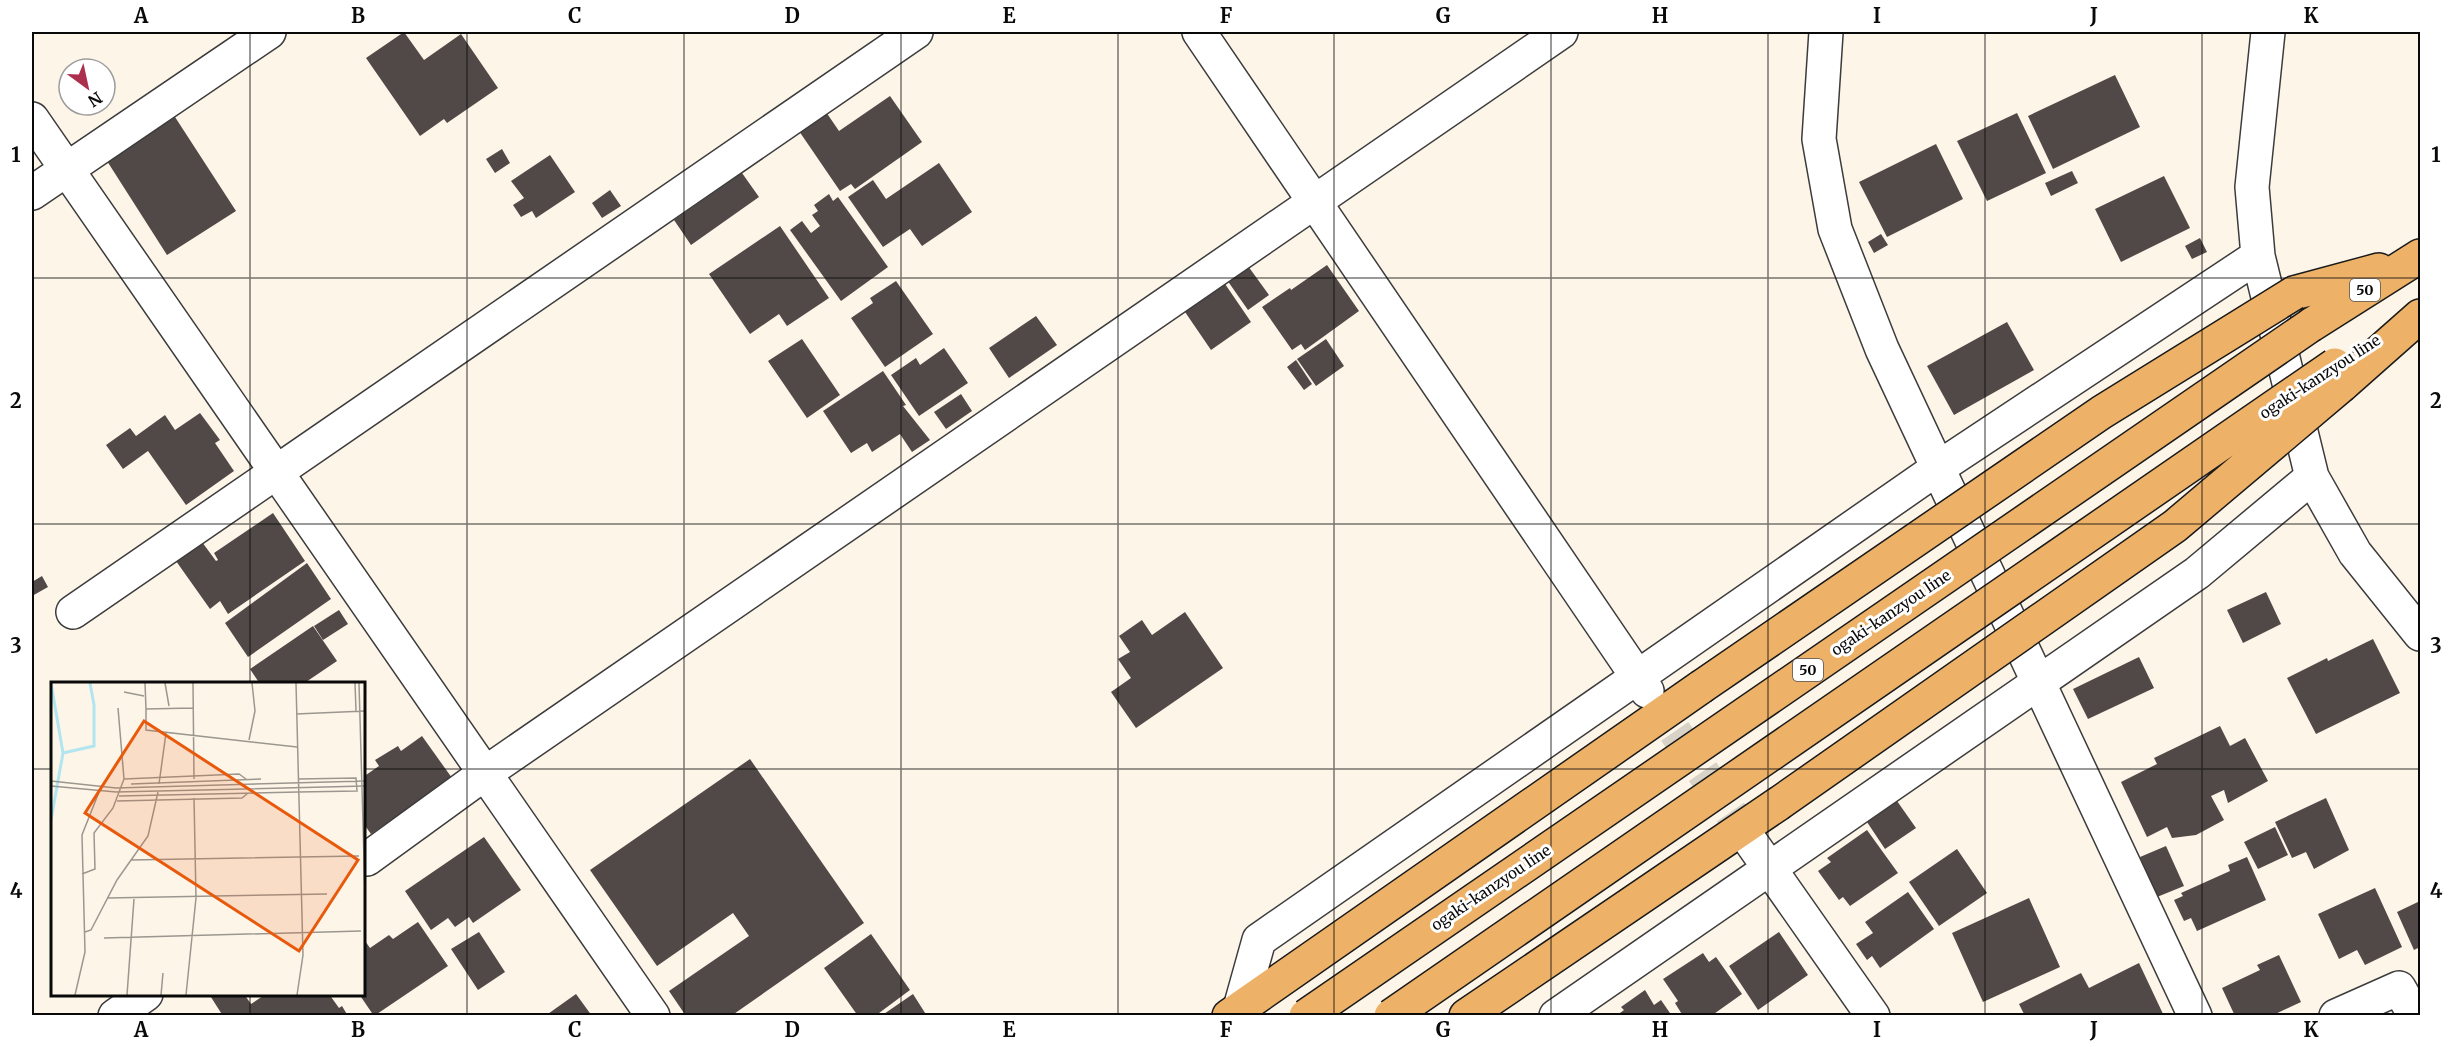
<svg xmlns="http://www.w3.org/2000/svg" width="2452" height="1047" font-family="Merriweather,serif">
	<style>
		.building { fill: #514947 }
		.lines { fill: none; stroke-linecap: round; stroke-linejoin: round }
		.minor-tunnel { stroke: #d8d2c7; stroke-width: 33; stroke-dasharray: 33 16; stroke-linecap: butt }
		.minor-casing { stroke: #3c3c3c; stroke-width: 36 }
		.major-casing { stroke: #1a1a1a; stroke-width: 36 }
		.minor { stroke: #fff; stroke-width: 33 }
		.major { stroke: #edb268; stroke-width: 33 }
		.major-bridge-casing { stroke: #1a1a1a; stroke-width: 36; stroke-linecap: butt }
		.major-bridge { stroke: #edb268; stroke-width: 33 }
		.grid { fill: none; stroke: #090909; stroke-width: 1.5; stroke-opacity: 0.55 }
		.labels { text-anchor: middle; stroke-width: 6; stroke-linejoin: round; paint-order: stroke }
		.shield { fill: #fff; stroke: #535353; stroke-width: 1.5 }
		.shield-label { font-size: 14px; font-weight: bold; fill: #090909 }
		.street-label { font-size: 15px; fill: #090909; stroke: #fff }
		.inset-river { fill: none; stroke: #b1e5f0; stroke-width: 3 }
		.inset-road { fill: none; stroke: #9b978f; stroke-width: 1.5 }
		.view { fill: #e8590c; fill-opacity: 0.15; stroke: #e8590c; stroke-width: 3 }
		.inset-edge { fill: none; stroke: #090909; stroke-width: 3 }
		.neatline { fill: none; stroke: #090909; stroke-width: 2 }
		.grid-label { font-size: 20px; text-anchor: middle; font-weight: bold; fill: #090909 }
	</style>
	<rect width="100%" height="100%" fill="#fdf5e8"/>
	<path class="building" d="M404 32 424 60 461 34 498 88 447 123 444 119 420 136 366 58Z
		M2115 75 2140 127 2053 169 2028 116Z
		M890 96 922 142 855 189 851 184 840 191 799 131 826 112 839 131Z
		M2017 113 2046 173 1987 201 1957 141Z
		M175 117 236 211 167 255 107 161Z
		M1936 144 1963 199 1887 237 1859 182Z
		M502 149 510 163 495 173 486 159Z
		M550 155 575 192 536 218 532 211 521 217 513 205 524 198 511 181Z
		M939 163 972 212 922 246 910 229 883 247 848 197 873 180 886 199Z
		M2072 171 2078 183 2051 196 2045 183Z
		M742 173 759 197 691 245 674 220Z
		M2164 176 2190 228 2121 262 2095 209Z
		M610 190 621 206 602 218 592 203Z
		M829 194 833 201 838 197 888 267 841 301 790 230 802 221 811 233 820 226 812 215 818 211 814 205Z
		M780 226 829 298 787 326 779 314 750 334 709 274Z
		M1881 234 1888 245 1874 253 1868 242Z
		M2200 238 2207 252 2192 259 2185 246Z
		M1327 265 1359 311 1305 350 1301 344 1292 350 1262 307 1290 288 1291 290Z
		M1248 266 1269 295 1248 310 1227 280Z
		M896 281 933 334 885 367 851 318 873 303 870 298Z
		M1223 281 1251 322 1211 350 1183 309Z
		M1036 316 1057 345 1009 378 989 348Z
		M2007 322 2034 370 1954 415 1927 366Z
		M802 339 840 395 807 418 768 361Z
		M1326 339 1344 366 1316 386 1297 359Z
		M944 348 968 383 919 416 891 375 916 358 920 365Z
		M1296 360 1312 384 1304 390 1287 367Z
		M883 371 906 405 903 406 930 440 912 452 900 434 872 452 867 443 851 453 823 411Z
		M961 394 972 411 946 429 934 412Z
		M200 413 220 440 215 443 234 471 186 505 148 451 123 469 106 445 130 428 136 436 165 415 175 430Z
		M273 513 305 561 228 614 220 601 210 609 176 561 202 542 216 561 218 560 214 553Z
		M307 563 331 599 248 657 225 623Z
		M42 576 48 587 32 596V582Z
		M2266 592 2281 624 2243 643 2227 610Z
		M339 610 348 624 323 640 314 626Z
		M1185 612 1223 668 1136 728 1111 692 1131 678 1118 659 1130 652 1119 636 1142 620 1152 635Z
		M313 626 337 661 303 684H260L250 669Z
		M2373 639 2400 693 2316 734 2287 678 2327 658 2328 661Z
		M2139 657 2154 688 2088 719 2073 689Z
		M2220 726 2230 746 2245 738 2268 781 2228 803 2224 790 2211 796 2224 820 2196 835 2172 838 2167 827 2147 837 2121 782 2157 764 2154 758Z
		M422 736 452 778 371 834 363 823V777L379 766 375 760 398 746 401 751Z
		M750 759 864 923 731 1016H686L669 991 749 936 733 913 657 966 590 870Z
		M2326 798 2349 850 2314 869 2306 852 2292 858 2275 822Z
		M1897 801 1916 828 1885 849 1867 822Z
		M2275 827 2288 855 2258 869 2244 842Z
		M1867 830 1898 873 1850 906 1843 897 1839 900 1818 871 1831 862 1827 858Z
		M484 837 521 890 473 923 469 917 455 927 448 918 431 930 405 891Z
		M2166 846 2184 886 2157 897 2140 857Z
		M1957 849 1987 893 1939 926 1909 882Z
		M2247 857 2266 900 2197 931 2191 918 2184 921 2174 900 2183 896 2181 893 2230 871 2228 865Z
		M2375 888 2402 947 2365 965 2357 950 2339 959 2318 914Z
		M1908 892 1934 929 1880 968 1872 956 1867 960 1856 944 1873 933 1865 922Z
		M2029 898 2060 967 1983 1002 1952 933Z
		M2420 901V947L2414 950 2397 912Z
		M418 922 448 966 374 1016 359 994H363V938L370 948 389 935 393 939Z
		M479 932 505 972 478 990 451 949Z
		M1779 932 1808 975 1758 1010 1729 966Z
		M871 934 910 990 875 1016H858L824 968Z
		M1703 953 1709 962 1716 957 1742 994 1711 1016H1683L1675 1003 1678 1001 1663 979Z
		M2279 955 2301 1002 2271 1016H2235L2222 988 2260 970 2257 965Z
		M2139 963 2164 1016H2025L2019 1004 2081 973 2089 988Z
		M1645 990 1654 1005 1661 1000 1672 1016H1616L1624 1010 1621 1007Z
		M209 994H244L251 1004 266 994H329L339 1008 342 1006 348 1016H223Z
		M576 994 592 1016H545Z
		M913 994 927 1016H881Z"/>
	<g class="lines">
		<path class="minor-tunnel" d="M1647 691 1751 842"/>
		<defs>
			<path id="minor" d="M1199 32 1647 691
				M1826 32 1819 139 1835 229 1882 349 2195 1016
				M2268 32 2252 187 2258 256 2312 477 2355 553 2420 634
				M32 119 653 1016
				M32 193 269 32
				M73 612 916 32
				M1751 842 1873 1016
				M363 859H367L484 774 1561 32
				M1240 1008 1259 940 1938 468 2258 256
				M115 1016 146 994
				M1556 1016 2197 573 2312 477
				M2336 1016 2399 988 2415 1016"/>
			<path id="major" d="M2294 293 2379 270
				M2311 325 2420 256
				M2342 385 2420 316
				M1229 1016 1701 687
				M1466 1016 1778 804"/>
		</defs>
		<use href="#minor" class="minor-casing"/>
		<use href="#major" class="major-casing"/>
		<use href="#minor" class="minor"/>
		<use href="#major" class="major"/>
		<defs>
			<path id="major-bridge" d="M1701 687 2102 412 2294 293
				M1778 804 2175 526 2342 385
				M1306 1016 2311 325
				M1391 1016 2335 365"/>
		</defs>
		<use href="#major-bridge" class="major-bridge-casing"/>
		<use href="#major-bridge" class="major-bridge"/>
	</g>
	<path class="grid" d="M250 32V684M467 32V1016M684 32V1016M901 32V1016M1118 32V1016M1334 32V1016M1551 32V1016M1768 32V1016M1985 32V1016M2202 32V1016M32 278H2420M32 524H2420M32 769H52M363 769H2420M250 994V1016"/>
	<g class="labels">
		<g class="shield">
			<rect x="2350" y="279" width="30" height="22" rx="4.5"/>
			<rect x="1793" y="659" width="30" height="22" rx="4.5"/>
		</g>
		<g class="shield-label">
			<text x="2365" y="295">50</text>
			<text x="1808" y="675">50</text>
		</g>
		<g class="street-label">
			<text transform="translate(2320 377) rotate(-33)" y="5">ogaki-kanzyou line</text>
			<text transform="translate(1891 613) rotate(-34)" y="5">ogaki-kanzyou line</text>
			<text transform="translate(1491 888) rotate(-34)" y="5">ogaki-kanzyou line</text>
		</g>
	</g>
	<g transform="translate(51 682)">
		<rect width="314" height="314" fill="#fdf5e8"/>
		<path class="inset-river" d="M12 71 43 64V23L39 1M0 138 12 71 0 1"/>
		<path class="inset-road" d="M94 1 95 27 142 26M114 1 118 24M142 1 143 97M245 1 252 273 246 313M304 1 305 29M308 1 314 212M73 10 93 14M95 27V48L246 65M245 32 314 29M198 58 204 29 201 1M73 97 188 92 195 97M247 97 305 96 306 109 247 110M0 99 65 106 314 99M80 102 210 97M108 102 115 51M0 104 65 110 314 104M68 114 247 110M66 119 191 116 197 111M80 178 308 174M31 192 44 187 43 151 62 126 73 97 67 26M56 216 276 212M34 250 40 248 66 198 97 154 107 110M53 256 310 249M24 313 34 270 31 153 48 110M76 313 83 217M110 313 112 291M135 313 145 216 143 116"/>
		<path class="view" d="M93 39 307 178 248 269 34 131Z"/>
		<rect width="314" height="314" class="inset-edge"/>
	</g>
	<rect width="2452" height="1047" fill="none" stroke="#ffffff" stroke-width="66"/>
	<g transform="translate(87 87) rotate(147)"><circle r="28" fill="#ffffff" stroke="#9d9d9d" stroke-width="1.5"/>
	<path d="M0-4.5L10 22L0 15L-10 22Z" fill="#ac2f4e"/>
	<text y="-9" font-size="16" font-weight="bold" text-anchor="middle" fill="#090909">N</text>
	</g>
	<rect x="33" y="33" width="2386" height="981" class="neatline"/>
	<g class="grid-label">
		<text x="141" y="23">A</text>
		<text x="358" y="23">B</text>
		<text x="575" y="23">C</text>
		<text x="792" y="23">D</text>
		<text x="1009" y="23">E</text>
		<text x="1226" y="23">F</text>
		<text x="1443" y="23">G</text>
		<text x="1660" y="23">H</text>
		<text x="1877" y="23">I</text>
		<text x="2094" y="23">J</text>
		<text x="2311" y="23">K</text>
		<text x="16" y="162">1</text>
		<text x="2436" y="162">1</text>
		<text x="16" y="408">2</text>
		<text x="2436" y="408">2</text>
		<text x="16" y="653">3</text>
		<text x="2436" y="653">3</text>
		<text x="16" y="898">4</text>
		<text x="2436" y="898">4</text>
		<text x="141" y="1037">A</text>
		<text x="358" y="1037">B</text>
		<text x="575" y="1037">C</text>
		<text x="792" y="1037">D</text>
		<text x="1009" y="1037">E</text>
		<text x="1226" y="1037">F</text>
		<text x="1443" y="1037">G</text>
		<text x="1660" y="1037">H</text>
		<text x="1877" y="1037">I</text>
		<text x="2094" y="1037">J</text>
		<text x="2311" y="1037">K</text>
	</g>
</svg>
